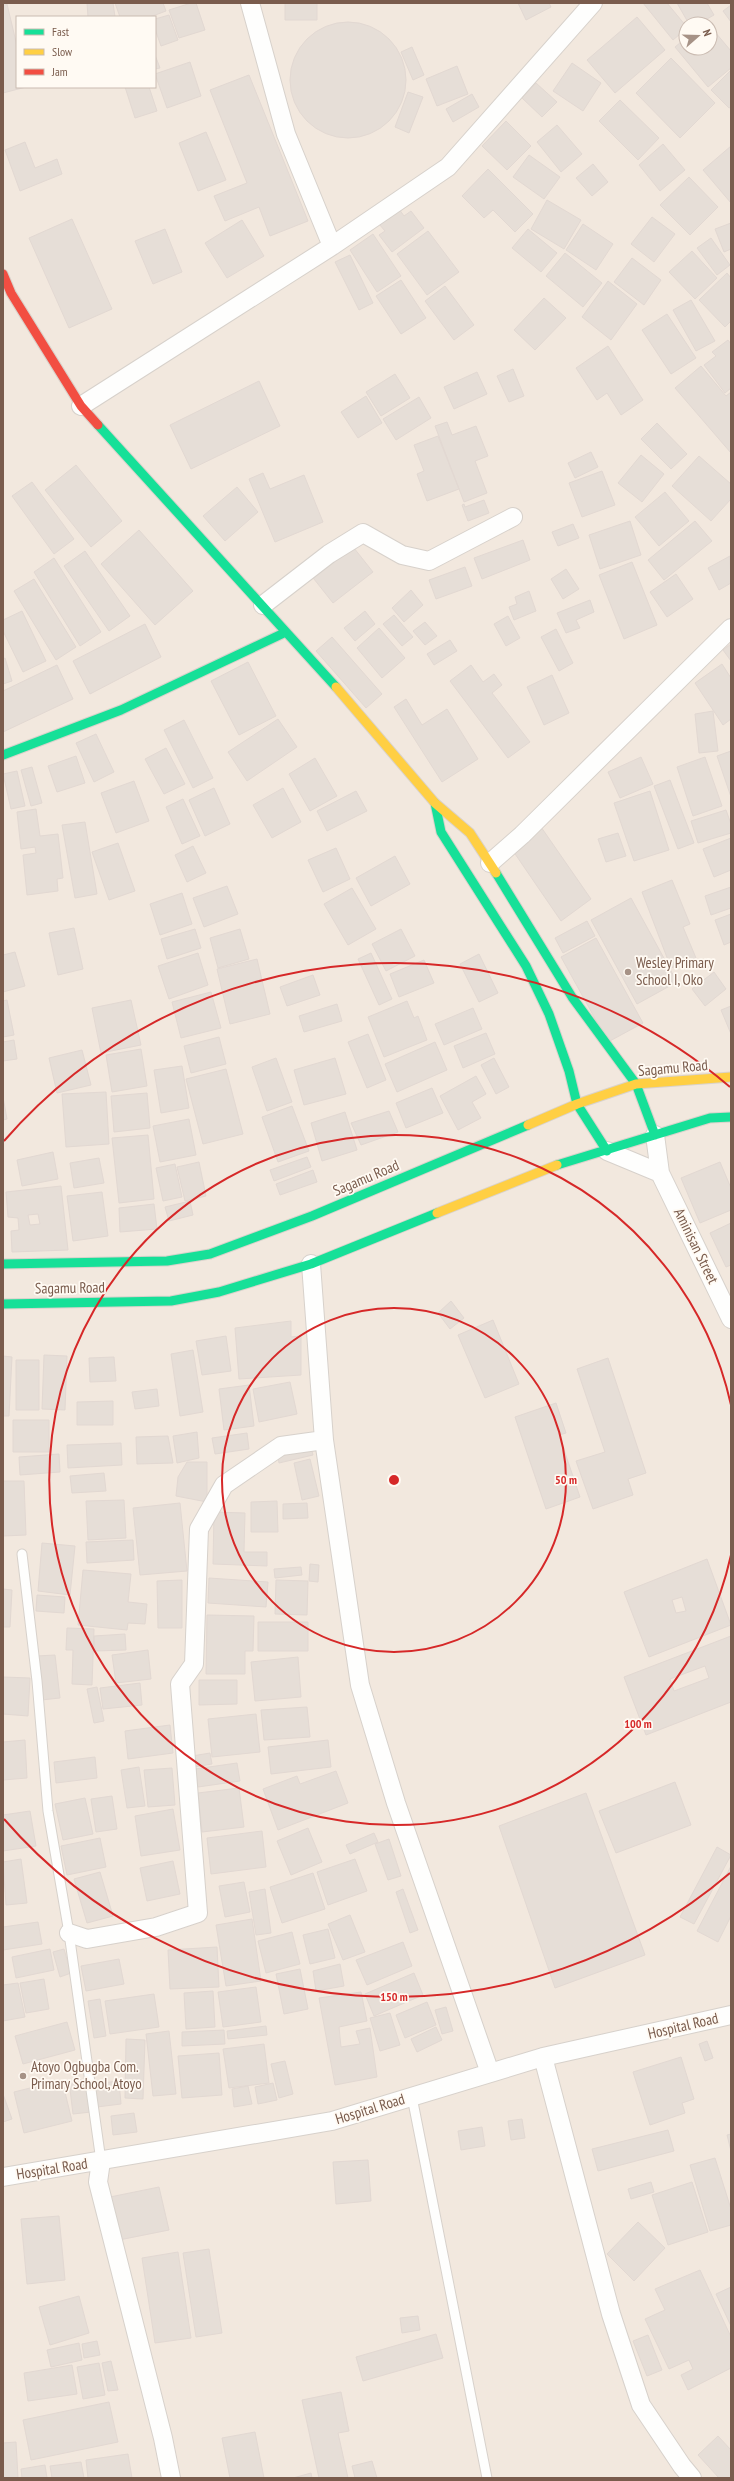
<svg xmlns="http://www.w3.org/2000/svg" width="734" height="2481" font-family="'PT Sans Narrow',sans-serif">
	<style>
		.residential { fill: #f2e8de; fill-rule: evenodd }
		.building { fill: #e6ded7; stroke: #e2d8d2; fill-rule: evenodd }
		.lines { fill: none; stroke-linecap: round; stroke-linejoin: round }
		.lane-casing { stroke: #d7d1cb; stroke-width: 11 }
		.street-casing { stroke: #d7d1cb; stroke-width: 20 }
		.fast-casing { stroke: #d9d2cb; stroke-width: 11 }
		.slow-casing { stroke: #d9d2cb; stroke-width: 11 }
		.jam-casing { stroke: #d9d2cb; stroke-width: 11 }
		.lane { stroke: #fefefd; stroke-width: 9 }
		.street { stroke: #fefefd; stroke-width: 18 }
		.fast { stroke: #16e098; stroke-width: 9 }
		.slow { stroke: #ffcf43; stroke-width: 9 }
		.jam { stroke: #f24e42; stroke-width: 9 }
		.ring { fill: none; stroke: #d62828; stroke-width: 2 }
		.poi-dot { fill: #a69286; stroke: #fffaf3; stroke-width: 1.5 }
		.labels { text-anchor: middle; stroke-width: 3.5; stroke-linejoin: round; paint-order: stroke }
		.poi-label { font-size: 15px; fill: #7a5c4d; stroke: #fffaf3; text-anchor: start }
		.street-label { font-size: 15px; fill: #7a5c4d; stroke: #fffaf3 }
		.centre { fill: #d62828; stroke: #fffaf3; stroke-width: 2 }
		.ring-label { font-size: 12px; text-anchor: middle; font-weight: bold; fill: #d62828; stroke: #fffaf3; stroke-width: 3.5; stroke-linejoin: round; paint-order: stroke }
	</style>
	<rect width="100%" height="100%" fill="#f9f5f0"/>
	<path class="residential" d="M3 3H731V2478H3ZM17 17H155V87H17ZM686 24H710V48H686Z"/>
	<path class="building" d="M3 3 7 4 17 46V87H26L3 93Z
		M87 3H113L115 17H88Z
		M115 3H163L166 11 150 17H120Z
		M191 3H196L205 30 179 38 169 10Z
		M285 3H317V20H285Z
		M518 3H549L551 7 526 20Z
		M643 3H667L686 26V29L673 40Z
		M677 3H707L714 15 698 24H689Z
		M731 5V22L723 11Z
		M169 15 178 40 161 46 155 29V19Z
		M637 17 665 50 615 93 587 60Z
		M290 80a58 58 0 1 1 116 0a58 58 0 1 1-116 0Z
		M710 26 731 51V68L708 87 675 47 686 38V48H710Z
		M412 47 424 75 413 80 401 52Z
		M155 55 160 68 155 69Z
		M671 58 715 103 680 138 636 93Z
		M190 62 201 96 167 108 155 74Z
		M572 63 601 83 583 111 553 91Z
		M457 66 468 94 437 106 426 79Z
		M731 70V107L729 108 711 90Z
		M249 75 308 221 270 236 259 207 225 221 214 196 247 183 210 90Z
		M536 83 557 102 542 117 522 98Z
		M125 87H149L157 111 135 118Z
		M408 92 423 97 409 133 395 127Z
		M472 94 479 107 453 122 446 109Z
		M620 100 659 138 638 160 599 121Z
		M506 121 531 146 507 170 482 146Z
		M557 125 582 154 561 172 537 142Z
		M206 132 226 180 198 191 179 143Z
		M25 142 35 168 57 159 62 174 20 191 5 150Z
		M663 144 685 170 660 191 639 165Z
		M731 146V203L703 170Z
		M529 155 560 177 544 199 513 177Z
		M593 164 608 182 592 196 576 178Z
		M488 169 533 214 515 232 493 210 484 218 462 196Z
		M689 177 718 207 690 235 660 205Z
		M547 200 581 220 564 249 531 229Z
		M399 209 404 216 411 211 424 228 392 252 379 235 385 231 379 224Z
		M652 217 675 234 654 262 631 244Z
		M72 219 112 309 69 328 29 238Z
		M242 220 264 256 227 278 205 243Z
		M731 223V249L724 252 715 229Z
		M583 224 613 244 596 270 566 250Z
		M165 229 182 272 153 284 135 241Z
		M528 229 557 253 541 272 512 248Z
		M428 231 459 272 427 295 397 254Z
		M373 234 401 276 377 292 350 250Z
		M711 238 730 265 717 275 697 248Z
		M692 251 717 278 695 299 669 272Z
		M565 253 602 283 583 307 546 276Z
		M350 255 373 303 359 310 335 262Z
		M632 258 661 280 644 305 614 282Z
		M727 273 731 278V321L725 327 699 300Z
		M401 280 426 318 401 334 376 296Z
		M608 281 637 304 611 340 582 317Z
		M445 286 474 325 454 340 425 301Z
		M544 298 566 318 535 350 514 330Z
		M691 300 715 341 696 351 673 310Z
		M667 314 696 358 671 374 642 330Z
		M728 340 731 344V388L725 393 704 365 716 356 712 352Z
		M608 346 643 400 621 415 607 393 597 400 576 368Z
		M701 366 726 396 731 392V453L675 388Z
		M513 369 524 396 509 402 497 376Z
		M477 372 487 394 454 409 444 387Z
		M395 374 410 398 381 416 366 392Z
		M259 381 280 426 191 469 170 425Z
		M366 396 382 423 358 438 341 412Z
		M419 397 431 418 396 440 383 419Z
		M447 422 452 435 476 426 488 456 475 461 487 493 464 502 435 426Z
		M657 423 687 454 671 469 641 439Z
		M438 436 459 489 427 501 417 474 424 471 414 445Z
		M591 452 598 467 575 478 568 463Z
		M641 455 664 474 642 502 618 483Z
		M699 456 731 484V499L711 521 672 486Z
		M76 465 122 521 91 547 45 490Z
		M602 471 615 505 582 517 569 483Z
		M263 473 270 489 304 475 323 522 275 542 249 479Z
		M32 482 74 539 54 554 12 496Z
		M237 487 258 512 225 541 203 516Z
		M665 492 689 521 659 546 635 517Z
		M484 500 489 513 468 521 462 505 464 504 465 507Z
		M630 521 641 555 600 569 589 535Z
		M695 521 712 541 664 580 648 560Z
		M573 524 579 538 558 546 552 532Z
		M139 530 193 591 155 625 101 564Z
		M523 540 530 560 482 579 474 558Z
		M350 543 373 572 333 603 310 574Z
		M85 551 130 616 109 631 64 566Z
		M730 556 731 583 719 590 708 568Z
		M54 558 101 632 80 646 34 572Z
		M632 562 657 625 624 639 599 575Z
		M465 567 472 586 436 599 429 580Z
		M566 569 579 589 563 599 551 579Z
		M676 574 693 599 667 617 650 592Z
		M34 579 76 647 56 660 14 591Z
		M411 590 423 605 404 622 392 608Z
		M529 591 536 611 514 620 509 607 517 604 515 597Z
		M590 600 594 612 576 620 580 628 566 633 557 613Z
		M22 611 46 661 23 672 3 631V620Z
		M365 611 375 624 355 641 344 628Z
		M394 615 413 637 402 646 383 624Z
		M508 616 520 638 506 646 494 624Z
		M425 622 437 636 425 645 413 631Z
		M145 624 161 657 90 694 73 661Z
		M379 628 405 658 382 678 357 648Z
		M556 629 573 663 559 671 541 637Z
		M332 637 382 694 366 708 316 651Z
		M450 640 457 651 434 665 427 654Z
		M731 644V661L723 650Z
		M5 658 12 681 3 684V659Z
		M248 662 276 716 239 735 211 681Z
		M722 664 731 678V719L723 725 695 683Z
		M57 665 73 699 3 732V691Z
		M471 665 483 682 494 674 502 685 492 693 530 742 508 758 450 681Z
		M552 675 569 713 544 725 527 687Z
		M406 699 422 725 447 709 478 759 442 782 394 707Z
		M713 711 718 751 699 753 695 714Z
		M278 719 297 747 247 781 228 752Z
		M184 720 213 778 193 788 164 730Z
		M96 734 114 772 94 782 76 743Z
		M166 748 185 784 164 794 145 759Z
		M731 751V797L717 756Z
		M76 756 85 783 57 792 48 766Z
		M641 757 653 784 620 798 608 772Z
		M705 757 722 806 693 816 677 767Z
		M315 758 337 796 310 811 289 774Z
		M32 767 42 803 31 806 21 770Z
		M17 771 25 806 11 809 3 774Z
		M670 780 694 843 678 849 654 786Z
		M134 781 149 821 116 833 101 793Z
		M214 788 230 824 205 836 189 800Z
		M283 788 301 822 272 838 253 805Z
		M356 791 367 811 327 831 317 811Z
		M650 791 669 850 634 861 614 803Z
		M183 799 200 836 182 844 166 807Z
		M36 809 40 836 58 834 63 878 57 879 58 891 27 895 23 855 36 853 35 847 21 849 17 812Z
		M726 810 731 824V833L698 843 691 821Z
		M85 822 97 894 75 898 62 825Z
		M541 827 591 899 561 921 511 848Z
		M618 833 626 856 606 862 598 839Z
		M731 838V870L714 877 703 849Z
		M118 843 135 891 109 900 92 852Z
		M193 846 206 873 187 882 175 855Z
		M336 848 350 879 323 892 308 860Z
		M395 856 410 884 371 906 356 878Z
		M672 880 690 924 683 927 696 958 671 968 642 892Z
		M227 886 238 914 204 927 193 898Z
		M731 887V908L711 915 705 896Z
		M352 888 376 929 348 945 324 904Z
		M182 893 192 924 160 935 150 904Z
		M631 898 677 982 637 1004 591 920Z
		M731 914V942L724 945 715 920Z
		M587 921 595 936 563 953 555 938Z
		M74 928 83 969 58 975 49 933Z
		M195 929 201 948 167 959 161 939Z
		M240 929 249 959 218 968 210 938Z
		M401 929 415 956 386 971 372 944Z
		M596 938 643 1023 608 1042 561 957Z
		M15 952 25 986 3 992V955Z
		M198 953 208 985 169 999 158 966Z
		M371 953 392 999 379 1005 358 959Z
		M479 954 498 993 479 1002 460 964Z
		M257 959 270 1014 230 1024 217 969Z
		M424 960 434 983 399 997 390 974Z
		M714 972 726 989 705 1006 692 989Z
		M313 975 320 995 287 1006 280 987Z
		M211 992 221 1028 181 1038 172 1002Z
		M7 1000 14 1035 3 1037V1001Z
		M131 1000 141 1045 101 1053 92 1008Z
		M407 1001 414 1018 418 1016 427 1040 384 1057 368 1017Z
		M337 1004 342 1021 304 1032 299 1016Z
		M731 1006V1034L721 1010Z
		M473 1008 482 1029 444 1045 435 1024Z
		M486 1033 495 1054 463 1068 454 1046Z
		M368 1034 386 1080 367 1088 348 1042Z
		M219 1037 226 1064 191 1073 184 1046Z
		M14 1040 17 1059 3 1061V1042Z
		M435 1042 447 1070 397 1092 385 1064Z
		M141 1049 147 1086 112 1092 106 1055Z
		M82 1050 91 1085 57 1093 49 1058Z
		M276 1058 292 1102 267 1111 252 1067Z
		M335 1058 346 1094 304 1105 294 1070Z
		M494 1058 509 1087 496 1094 481 1065Z
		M182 1066 189 1108 161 1113 154 1070Z
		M226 1069 243 1134 203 1144 186 1079Z
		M476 1076 486 1094 472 1102 481 1118 458 1130 440 1096Z
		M432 1088 443 1113 406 1128 396 1103Z
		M106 1092 109 1144 66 1147 62 1094Z
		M147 1093 150 1128 114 1132 111 1096Z
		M3 1097 7 1119 3 1120Z
		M292 1106 309 1151 278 1162 262 1117Z
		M389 1111 398 1132 361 1145 351 1123Z
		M345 1112 357 1150 322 1161 311 1123Z
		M189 1119 196 1155 160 1162 153 1126Z
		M148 1135 154 1199 119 1203 112 1138Z
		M53 1152 58 1179 22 1186 17 1160Z
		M307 1157 311 1167 274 1181 270 1170Z
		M99 1158 104 1183 74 1188 70 1163Z
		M199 1162 206 1196 185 1201 177 1167Z
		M720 1162 731 1188V1210L700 1223 681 1178Z
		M175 1164 182 1197 163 1201 156 1168Z
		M313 1170 317 1182 280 1195 276 1184Z
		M61 1186 68 1250 12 1252 11 1231 19 1230 18 1218 8 1217 6 1192ZM38 1214 40 1224 30 1225 28 1215Z
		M102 1192 108 1236 73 1241 67 1196Z
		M190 1201 193 1215 169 1221 165 1207Z
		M154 1204 157 1229 120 1232 119 1208Z
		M731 1223V1265L726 1267 710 1233Z
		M451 1301 464 1318 450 1329 438 1313Z
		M493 1320 519 1384 485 1398 458 1335Z
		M291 1321V1337L301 1336V1375L239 1379 235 1328Z
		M226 1336 231 1371 202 1375 196 1341Z
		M193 1350 203 1412 180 1416 171 1354Z
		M44 1355 67 1356 65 1410 42 1409Z
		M3 1356 12 1357 9 1416H3Z
		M114 1357 116 1381 90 1382 89 1358Z
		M608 1358 646 1473 628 1479 633 1495 593 1509 576 1461 605 1452 577 1369Z
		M16 1360H39V1410H16Z
		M290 1382 297 1414 259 1422 253 1389Z
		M249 1385 254 1426 224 1430 219 1389Z
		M157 1389 159 1406 135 1409 132 1392Z
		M113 1401V1425H77V1402Z
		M556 1403 566 1433 559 1435 580 1497 546 1509 515 1417Z
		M13 1420H49V1452H13Z
		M197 1432 199 1458 177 1463 173 1436Z
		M247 1433 249 1449 215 1454 212 1438Z
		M168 1436 173 1463 137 1464 136 1437Z
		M121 1443 122 1465 68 1468 67 1445Z
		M310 1443 313 1455 279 1463 277 1450Z
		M59 1454 60 1472 20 1475 19 1457Z
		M310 1459 319 1496 302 1500 294 1463Z
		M187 1462H207V1502L176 1496 178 1477Z
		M104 1473 106 1491 72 1493 70 1476Z
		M3 1481H24L26 1535 3 1536Z
		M124 1500 126 1538 88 1540 86 1501Z
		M277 1501 278 1532H251V1502Z
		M180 1503 187 1571 140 1575 133 1508Z
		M307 1503 308 1518 283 1519V1504Z
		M214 1512 245 1513 244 1552H267V1566L213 1564Z
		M133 1540 134 1560 87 1563 86 1542Z
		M42 1543 75 1546 70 1595 38 1591Z
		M707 1559 731 1625 649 1657 624 1592ZM682 1597 686 1611 676 1613 672 1600Z
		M310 1564 319 1565 318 1582 309 1581Z
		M301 1567 302 1575 275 1578 274 1569Z
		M83 1570 131 1574 128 1602 147 1604 145 1624 128 1623 127 1630 78 1625Z
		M209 1578 268 1582 266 1607 208 1603Z
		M182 1580V1628H158L157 1581Z
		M276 1580 308 1581 307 1615 275 1614Z
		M3 1589 12 1590 10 1627H3Z
		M37 1595 65 1597 64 1613 36 1611Z
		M207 1615 254 1616 253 1651H245V1674H206Z
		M258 1622H308V1651H258Z
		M67 1628 94 1629 92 1685 72 1684 73 1650H66Z
		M125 1634 126 1650 95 1651 94 1636Z
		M731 1636V1702L646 1735 624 1677ZM705 1666 709 1678 674 1691 670 1679Z
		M148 1650 151 1679 116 1683 112 1655Z
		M55 1655 60 1698 41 1700 37 1656Z
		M298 1657 301 1697 255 1701 251 1662Z
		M3 1677 30 1678 28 1716 3 1714Z
		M199 1680H237V1704L199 1705Z
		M140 1683 142 1705 103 1709 100 1688Z
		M97 1687 104 1721 94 1723 87 1689Z
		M307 1707 310 1737 264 1740 261 1710Z
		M256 1714 260 1752 212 1757 208 1719Z
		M170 1725 173 1753 128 1759 125 1731Z
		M25 1740 27 1778 3 1780V1742Z
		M328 1740 331 1767 271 1774 268 1747Z
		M210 1753 212 1764 194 1767 192 1756Z
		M95 1757 97 1778 56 1783 54 1762Z
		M237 1763 240 1781 198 1787 195 1769Z
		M139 1767 145 1806 127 1808 121 1770Z
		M172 1768 175 1805 148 1807 144 1770Z
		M336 1771 348 1803 278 1830 263 1789 297 1776 300 1784Z
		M675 1782 691 1825 616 1853 599 1811Z
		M239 1788 244 1827 202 1832 198 1793Z
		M586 1793 645 1955 555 1988 499 1826Z
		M112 1796 117 1829 96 1832 91 1799Z
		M85 1798 93 1834 63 1840 55 1804Z
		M173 1809 180 1850 141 1856 135 1816Z
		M30 1811 36 1846 3 1851V1815Z
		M308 1828 322 1862 291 1875 277 1841Z
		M262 1831 266 1867 211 1874 207 1838Z
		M374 1833 378 1842 350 1854 346 1845Z
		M100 1838 106 1867 67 1875 61 1846Z
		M389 1839 401 1876 388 1880 375 1844Z
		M717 1847 731 1855 694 1924 680 1917Z
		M21 1859 27 1903 6 1905 3 1862Z
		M355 1859 367 1891 328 1905 317 1872Z
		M173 1861 180 1894 147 1901 140 1868Z
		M731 1866V1916L718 1942 697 1931Z
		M100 1872 113 1916 87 1923 74 1879Z
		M313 1873 325 1909 282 1923 270 1887Z
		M244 1882 250 1912 225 1917 219 1886Z
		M265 1889 271 1933 256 1935 249 1892Z
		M403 1889 418 1930 410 1933 396 1892Z
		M350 1915 365 1952 343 1960 328 1924Z
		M252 1919 261 1981 226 1986 216 1925Z
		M38 1922 42 1944 3 1950V1927Z
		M328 1929 335 1958 310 1964 303 1935Z
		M292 1932 300 1964 266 1973 258 1941Z
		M403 1942 412 1966 367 1985 356 1960Z
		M217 1947 219 1987 170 1989 168 1950Z
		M50 1949 54 1970 16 1978 12 1957Z
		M64 1949 71 1973 60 1977 53 1952Z
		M119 1959 124 1984 86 1991 81 1966Z
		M340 1964 344 1986 316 1991 313 1971Z
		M300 1969 308 2009 284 2014 276 1974Z
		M414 1973 423 1995 374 2016 365 1994Z
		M44 1979 49 2009 26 2013 20 1983Z
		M18 1983 25 2017 3 2021V1985Z
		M256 1987 261 2022 223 2027 218 1992Z
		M213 1991 215 2027 186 2029 184 1993Z
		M361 1992 367 2021 339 2027 341 2047 360 2044 356 2031 370 2028 377 2077 335 2085 319 1998Z
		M154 1994 159 2027 110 2034 105 2001Z
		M100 1999 106 2036 94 2038 88 2001Z
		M427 2002 436 2025 405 2038 396 2015Z
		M446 2007 453 2031 442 2034 435 2010Z
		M390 2013 400 2045 380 2051 370 2018Z
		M67 2022 75 2050 23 2064 15 2036Z
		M266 2026 267 2035 228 2039 227 2031Z
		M436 2027 442 2040 417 2052 411 2039Z
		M224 2030 225 2044 182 2046V2032Z
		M169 2031 176 2094 153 2096 146 2034Z
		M126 2039 145 2040 143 2099 125 2098Z
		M707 2041 713 2058 705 2061 699 2044Z
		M264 2044 269 2083 229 2088 223 2049Z
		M219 2053 222 2095 182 2098 178 2056Z
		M681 2057 694 2099 682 2103 685 2113 650 2125 633 2072Z
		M285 2061 293 2094 279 2098 271 2064Z
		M86 2079 91 2112 73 2114 69 2081Z
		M62 2080 72 2121 24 2133 14 2092Z
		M119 2081 121 2104 97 2107 93 2084Z
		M273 2083 277 2100 258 2104 255 2087Z
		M248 2086 252 2104 234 2107 232 2089Z
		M3 2094 12 2119 3 2122Z
		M134 2113 137 2132 113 2135 111 2116Z
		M522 2119 525 2138 511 2140 508 2121Z
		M482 2127 485 2146 461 2150 458 2131Z
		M668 2130 674 2151 598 2171 592 2149Z
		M731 2134V2151L727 2135Z
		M715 2158 731 2209V2225L710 2231 690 2165Z
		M368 2160 371 2201 336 2204 333 2162Z
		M651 2182 654 2192 631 2199 628 2189Z
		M692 2182 708 2232 668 2245 652 2195Z
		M159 2187 169 2230 119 2240 110 2197Z
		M59 2216 65 2280 27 2284 21 2219Z
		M638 2222 665 2248 634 2281 607 2254Z
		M209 2249 222 2333 196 2337 183 2253Z
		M178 2252 191 2338 155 2343 142 2258Z
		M700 2270 731 2337V2368L688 2390 681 2375 693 2369 689 2360 669 2369 645 2319 665 2310 655 2289Z
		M731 2287V2326L716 2294Z
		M79 2296 89 2333 50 2345 39 2307Z
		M418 2316 420 2330 402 2333 400 2318Z
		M436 2334 443 2358 363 2381 356 2357Z
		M648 2335 662 2370 647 2376 633 2341Z
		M97 2341 100 2355 84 2358 82 2344Z
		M79 2343 82 2360 51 2367 47 2350Z
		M111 2361 118 2390 108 2391 102 2363Z
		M99 2363 105 2395 83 2399 77 2367Z
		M72 2365 77 2394 28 2401 24 2373Z
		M341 2392 349 2431 338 2433 348 2478H319L302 2400Z
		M109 2402 118 2442 31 2460 23 2420Z
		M255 2432 264 2478H230L222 2438Z
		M718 2436 731 2450V2478H719L698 2455Z
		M16 2442 18 2478H3V2443Z
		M128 2454 132 2478H88L86 2460Z
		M372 2461 377 2478H355L352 2466Z
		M81 2462 84 2478H52L50 2466Z
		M45 2465 47 2478H22L21 2469Z
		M311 2473 312 2478H293Z"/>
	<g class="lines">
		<defs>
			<path id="lane" d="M22 1554 37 1681 48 1811 69 1933 101 2161
				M412 2097 487 2478"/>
			<path id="street" d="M250 3 286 134 332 246
				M81 406 332 246 448 167 593 3
				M263 605 329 554 363 533 402 555 429 561 513 517
				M490 863 522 835 731 628
				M655 1135 660 1173 731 1319
				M607 1151 660 1173
				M311 1264 324 1440 360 1685 396 1803 490 2073
				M69 1933 87 1939 156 1927 198 1913 180 1684 194 1664 199 1529 224 1485 281 1446 324 1440
				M543 2057 611 2314 641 2405 682 2466 692 2478
				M101 2161 98 2182 163 2438 171 2478
				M3 2177 332 2121 543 2057 731 2015"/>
			<path id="fast" d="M98 425 336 687
				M3 755 121 710 286 632
				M435 803 441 832 526 966 549 1014 569 1071 577 1104 607 1151
				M496 873 572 997 636 1084 655 1135
				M557 1165 710 1118 731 1117
				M3 1264 167 1261 210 1254 312 1216 528 1125
				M3 1304 171 1301 219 1292 311 1264 437 1213"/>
			<path id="slow" d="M336 687 435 803 470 833 496 873
				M528 1125 577 1104 636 1084 731 1077
				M437 1213 557 1165"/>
			<path id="jam" d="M3 274 11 293 81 406 98 425"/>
		</defs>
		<use href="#lane" class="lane-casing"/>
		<use href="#street" class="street-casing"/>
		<use href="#fast" class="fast-casing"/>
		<use href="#slow" class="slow-casing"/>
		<use href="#jam" class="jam-casing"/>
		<use href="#lane" class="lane"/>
		<use href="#street" class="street"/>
		<use href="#fast" class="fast"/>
		<use href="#slow" class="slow"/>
		<use href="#jam" class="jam"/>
	</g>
	<g class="ring">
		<circle cx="394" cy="1480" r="172"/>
		<path d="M731 1555A345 345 0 1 1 731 1405"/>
		<path d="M730 1873A517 517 0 0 1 4 1819M4 1141A517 517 0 0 1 730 1087"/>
	</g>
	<g class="poi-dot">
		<circle cx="628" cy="972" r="4"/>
		<circle cx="23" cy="2076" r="4"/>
	</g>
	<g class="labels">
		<g class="poi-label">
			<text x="636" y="968">Wesley Primary<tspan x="636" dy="17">School I, Oko</tspan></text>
			<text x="31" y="2072">Atoyo Ogbugba Com.<tspan x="31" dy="17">Primary School, Atoyo</tspan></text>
		</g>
		<g class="street-label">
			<text transform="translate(673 1068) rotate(-5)" y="5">Sagamu Road</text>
			<text transform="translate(366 1178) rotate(-23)" y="5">Sagamu Road</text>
			<text transform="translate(696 1246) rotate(64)" y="5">Aminisan Street</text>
			<text transform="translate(70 1288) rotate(-1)" y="5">Sagamu Road</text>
			<text transform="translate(683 2026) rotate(-13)" y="5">Hospital Road</text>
			<text transform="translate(370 2109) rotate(-17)" y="5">Hospital Road</text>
			<text transform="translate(52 2169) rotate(-9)" y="5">Hospital Road</text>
		</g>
	</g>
	<circle cx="394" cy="1480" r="6" class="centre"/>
	<g class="ring-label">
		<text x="566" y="1484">50 m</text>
		<text x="638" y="1728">100 m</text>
		<text x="394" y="2001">150 m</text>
	</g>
	<rect width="734" height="2481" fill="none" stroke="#7a5c4d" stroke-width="8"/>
	<rect x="16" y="16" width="140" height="72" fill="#fffaf3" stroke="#cabbb1"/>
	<rect x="24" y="29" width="20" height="6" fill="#16e098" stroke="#cabbb1"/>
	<text x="52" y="36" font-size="12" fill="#7a5c4d">Fast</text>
	<rect x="24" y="49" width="20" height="6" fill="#ffcf43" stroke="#cabbb1"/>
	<text x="52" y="56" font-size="12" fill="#7a5c4d">Slow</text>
	<rect x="24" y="69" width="20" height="6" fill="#f24e42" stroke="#cabbb1"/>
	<text x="52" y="76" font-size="12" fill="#7a5c4d">Jam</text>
	<g transform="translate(698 36) rotate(70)"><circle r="19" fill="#fffaf3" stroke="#cabbb1"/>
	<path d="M0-3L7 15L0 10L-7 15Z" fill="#a69286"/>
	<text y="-6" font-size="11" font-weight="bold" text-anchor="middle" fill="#7a5c4d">N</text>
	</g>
</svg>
